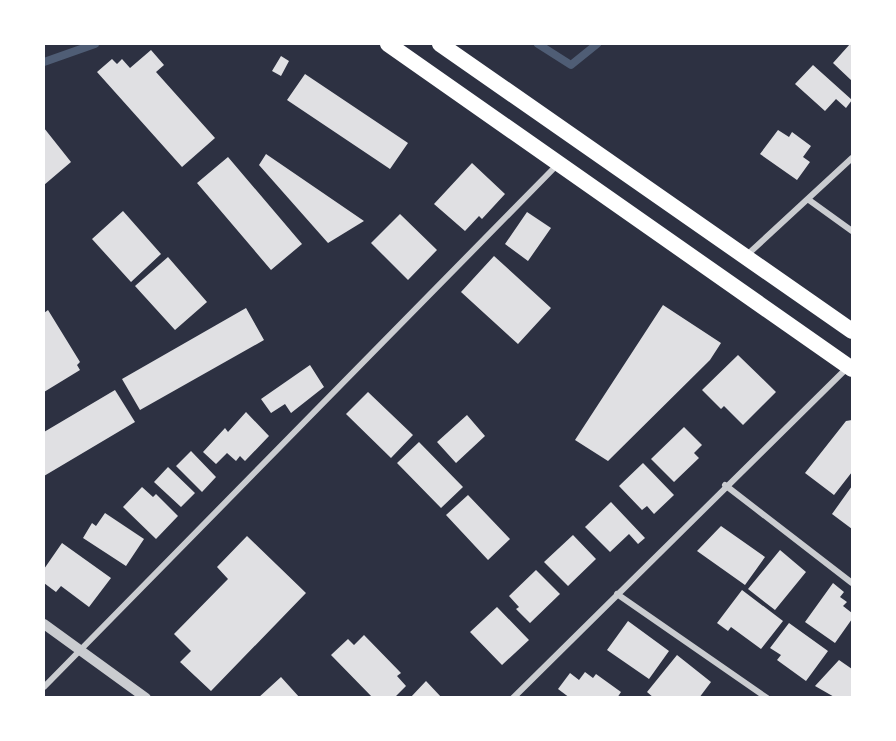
<svg xmlns="http://www.w3.org/2000/svg" width="896" height="741" font-family="'Fira Sans Condensed',sans-serif">
	<style>
		.lines { fill: none; stroke-linecap: round; stroke-linejoin: round }
		.stream { stroke: #4f5d75; stroke-width: 8 }
		.building { fill: #e0e0e3 }
		.minor { stroke: #caccd0; stroke-width: 6 }
		.tertiary { stroke: #caccd0; stroke-width: 10 }
		.trunk { stroke: #fff; stroke-width: 16 }
	</style>
	<rect width="100%" height="100%" fill="#2d3142"/>
	<g class="lines">
		<path class="stream" d="M538 44 571 65 597 44
			M44 62 95 44"/>
	</g>
	<path class="building" d="M850 44H852V81L833 63Z
		M151 50 164 65 156 72 215 138 182 167 97 72 112 59 117 64 122 59 130 68Z
		M281 56 289 61 281 76 272 71Z
		M813 65 852 100 846 108 836 99 825 111 795 84Z
		M305 74 408 143 390 169 287 100Z
		M44 128 71 162 44 185Z
		M778 130 789 137 792 132 811 146 803 157 810 162 797 180 760 154Z
		M266 154 364 221 328 243 259 165Z
		M228 157 302 244 271 270 197 183Z
		M472 163 505 194 482 219 479 216 465 231 434 204Z
		M123 211 161 254 131 282 92 239Z
		M527 212 551 228 528 261 505 244Z
		M400 214 437 250 408 280 371 243Z
		M494 256 551 308 518 344 461 292Z
		M168 257 207 302 175 330 135 286Z
		M663 305 721 343 710 360 608 461 575 440Z
		M246 308 264 340 140 410 122 379Z
		M48 310 80 362 77 365 80 370 44 392V313Z
		M738 355 776 392 743 425 724 406 721 409 702 390Z
		M310 365 324 387 291 413 285 404 271 413 261 399Z
		M115 390 135 422 44 476V432Z
		M368 392 413 435 391 458 346 414Z
		M246 412 269 436 245 461 240 456 236 461 227 453 216 464 203 452 225 428 228 432Z
		M467 415 485 436 456 463 437 442Z
		M852 420V472L834 495 805 473 846 421Z
		M684 427 702 445 694 453 699 458 674 482 651 459Z
		M419 442 463 487 441 508 397 463Z
		M191 451 216 477 202 492 176 466Z
		M643 463 674 495 654 514 647 506 642 510 619 486Z
		M168 467 195 493 181 507 154 482Z
		M852 486V529L832 514Z
		M142 487 153 497 156 494 178 516 156 539 123 507Z
		M468 495 510 539 488 560 446 515Z
		M611 502 645 538 638 544 629 534 610 552 585 527Z
		M105 513 144 539 126 566 83 538 92 523 96 526Z
		M721 526 765 557 745 585 697 551Z
		M573 535 596 559 568 586 544 562Z
		M247 536 306 593 211 691 180 662 191 651 174 634 228 579 217 567Z
		M62 543 111 578 89 607 61 586 56 592 44 583V569Z
		M780 550 806 572 775 610 748 589Z
		M536 570 560 594 530 623 516 609 519 607 509 596Z
		M833 583 844 592 840 597 847 602 843 606 852 613V619L835 643 805 622Z
		M742 590 783 621 761 649 731 627 728 631 717 623Z
		M497 607 529 640 502 665 470 632Z
		M628 621 669 651 649 679 607 650Z
		M789 623 828 651 806 681 777 660 781 655 770 648Z
		M364 635 401 673 397 676 406 686 394 698H373L331 655 348 639 354 645Z
		M677 655 711 682 699 698H654L647 692Z
		M839 660 852 669V698H836L815 686Z
		M585 672 593 678 596 674 621 692 617 698H570L558 689 570 673 579 680Z
		M281 677 300 698H258Z
		M426 681 442 698H410Z"/>
	<g class="lines">
		<path class="minor" d="M809 200 852 231
			M747 255 852 158
			M725 485 852 583
			M617 594 767 698
			M44 687 557 165
			M513 698 848 367"/>
		<path class="tertiary" d="M44 624 146 698"/>
		<path class="trunk" d="M388 44 852 369
			M440 44 852 331"/>
	</g>
	<rect width="896" height="741" fill="none" stroke="#ffffff" stroke-width="90"/>
</svg>
